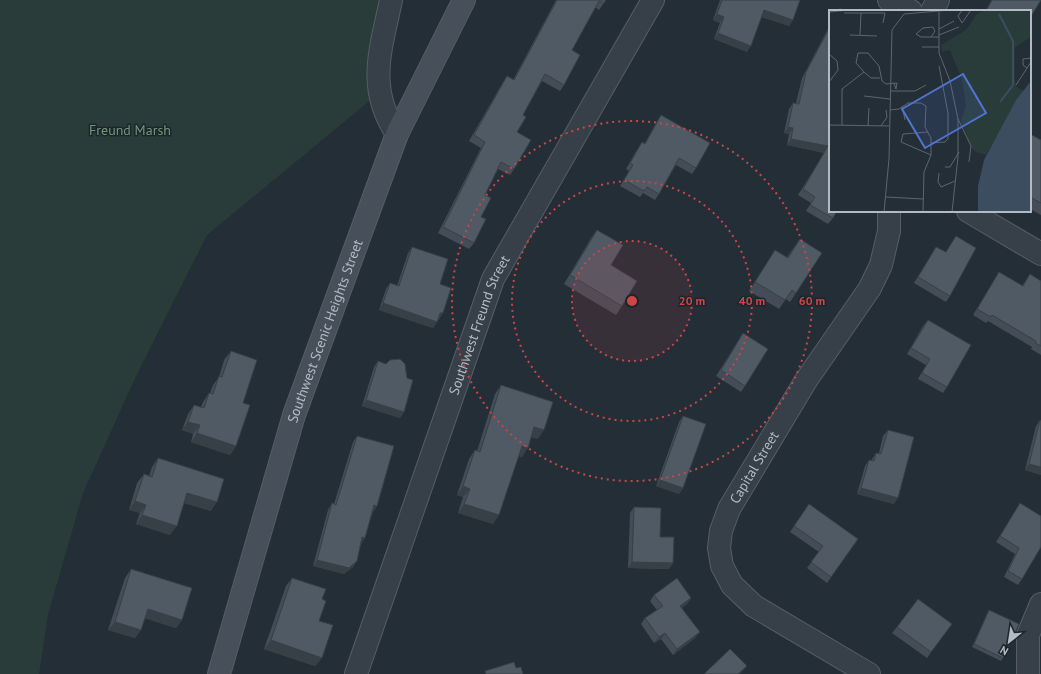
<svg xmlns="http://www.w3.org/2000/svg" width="1041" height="674" font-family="'PT Sans',sans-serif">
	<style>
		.green { fill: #293c3a }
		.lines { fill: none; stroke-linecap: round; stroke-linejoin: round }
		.street-casing { stroke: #555e65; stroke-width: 24 }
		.secondary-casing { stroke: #555e65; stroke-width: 24 }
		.street { stroke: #374048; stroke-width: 22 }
		.secondary { stroke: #464f5a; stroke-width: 22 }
		.wall { fill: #444d57 }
		.shaded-wall { fill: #373f47 }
		.building { fill: #4f5a65; stroke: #373f47 }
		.ring { fill: none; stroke: #cf4547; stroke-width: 2; stroke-dasharray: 2 4 }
		.labels { text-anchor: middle; stroke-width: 3; stroke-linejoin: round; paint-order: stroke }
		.park-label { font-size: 14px; fill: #739778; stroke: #1c252c }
		.street-label { font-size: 14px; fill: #b2bbc4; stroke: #1c252c }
		.inset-river { fill: none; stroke: #3b4d5e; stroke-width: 2 }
		.inset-road { fill: none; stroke: #5d666f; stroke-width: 1 }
		.view { fill: #5174d1; fill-opacity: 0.15; stroke: #5174d1; stroke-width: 2 }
		.inset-edge { fill: none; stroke: #b2bbc4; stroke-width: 2 }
		.centre { fill: #cf4547; stroke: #1c252c; stroke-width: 2 }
		.ring-label { font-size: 12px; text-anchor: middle; font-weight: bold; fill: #cf4547; stroke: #1c252c; stroke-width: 3; stroke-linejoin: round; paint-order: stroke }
	</style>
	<rect width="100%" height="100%" fill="#242e37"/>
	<path class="green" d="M0 0H391L379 93 207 235 137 374 83 493 48 615 39 674H0Z"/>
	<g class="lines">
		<defs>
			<g id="street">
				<path d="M391 0C381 49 366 88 397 134"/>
				<path d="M889 0 911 11"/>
				<path d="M932 11 938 0"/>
				<path d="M968 211 1041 254"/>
				<path id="s1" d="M356 674 493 279 653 0"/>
				<path id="s2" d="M869 674 754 606 732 585 722 566 719 548 721 531 729 509 805 382 870 288 881 265 889 231V211"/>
				<path d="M1028 674V635L1041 604"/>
			</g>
			<g id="secondary">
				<path id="s3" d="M219 674 294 415 397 134 464 0"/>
			</g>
		</defs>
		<use href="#street" class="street-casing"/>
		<use href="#secondary" class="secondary-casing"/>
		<use href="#street" class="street"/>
		<use href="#secondary" class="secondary"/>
	</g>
	<path class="wall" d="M556 0H606L599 10 595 7 572 50 564 85 560 91 542 81 523 115 517 132 514 169 510 175 498 169 485 195 481 217 474 243 469 249 438 233 481 148 469 141 503 82 507 76 513 80Z
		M720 0H800L793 20 789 26 762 17 747 52 714 39 720 23 713 20Z
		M992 0H1041L1030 11H985Z
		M830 25V211L833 218 828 224 806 211 811 203 798 195 824 153 787 145 789 134 784 133 789 109 793 103H796L802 78Z
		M661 115 696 168 692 174 676 165 659 194 655 200 643 193 640 197 620 186 629 171 626 169 638 148 642 142 645 143 657 121Z
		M1030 134 1041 140V215L1030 209Z
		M597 230 622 306 616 315 564 284 591 238Z
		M956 236 950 296 946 302 914 283 936 247 946 252Z
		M800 239 796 293 790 302 786 299 779 309 749 291 775 250 787 257Z
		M412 247 440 284 443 313 433 328 379 310 386 289 390 283 397 286 408 253Z
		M999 272 1022 286 1030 274 1041 281V355L1031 349 1032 347 988 321 986 323 973 315 995 279Z
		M928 320 947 387 943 393 918 379 926 365 907 354 923 326Z
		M743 333 745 386 741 392 716 376Z
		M231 351 243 403 236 446 230 455 191 442 193 434 182 430 188 414 194 405 201 407 203 402 209 393H210L213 385 219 377 224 360Z
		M378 361 404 412 400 418 362 406 374 367Z
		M501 385 538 439 531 437 522 457 519 456 493 524 458 513 463 497 457 495 469 459 475 450 477 451 495 394Z
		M683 416V488L679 494 656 486 679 422Z
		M1040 420 1041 421V475L1025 470 1036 426Z
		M888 430 894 504 857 494 865 466 869 460 872 461V459L876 453H879L883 436Z
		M357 436 377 506 373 512 353 567 344 574 313 566 328 510 332 503 334 504 353 442Z
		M158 458 211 511 184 503 170 535 136 524 140 513 129 510 137 483 144 474 149 476 152 467Z
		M1020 503 1022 579 1018 585 1004 577 1015 554 996 542Z
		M809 504 858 539 827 583 807 568 819 552 790 532Z
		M634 507 660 537 673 563 669 569 628 568 630 513Z
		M131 569 182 620 176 628 144 618 141 630 135 638 108 630 125 578Z
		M292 578 322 599 319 621 322 658 315 666 264 649 286 586Z
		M654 595 691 598 687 604 682 607 695 638 673 655 661 639 654 643 641 624 645 618 657 610 650 601Z
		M989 610 1003 658 1001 661 972 647 987 614Z
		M952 624 927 658 892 633 897 627Z"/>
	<path class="shaded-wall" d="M764 10 793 20 789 26 760 16Z
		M717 14 724 17 720 23 713 20Z
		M718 33 751 46 747 52 714 39Z
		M788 127 793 128 789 134 784 133Z
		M791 139 828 146 824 153 787 145Z
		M383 303 437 322 433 328 379 310Z
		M440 313H443L438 319H436Z
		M366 400 404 412 400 418 362 406Z
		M188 422 200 425 193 434 182 430Z
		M534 427 544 430 538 439 528 436Z
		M197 433 236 446 230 455 191 442Z
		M522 446 528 448 522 457 516 455Z
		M1029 464 1041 467V475L1025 470Z
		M660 480 683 488 679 494 656 486Z
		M463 486 470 489 463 497 457 495Z
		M861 488 898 498 894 504 857 494Z
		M187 493 217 502 211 511 181 502Z
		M135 501 146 505 140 513 129 510Z
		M464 504 499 515 493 524 458 513Z
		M374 505 377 506 373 512Z
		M142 515 177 526 170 535 136 524Z
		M362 537 365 538 361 544 358 543Z
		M317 560 357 561 353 567 344 574 313 566Z
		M632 562 673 563 669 569 628 568Z
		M691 598 687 604 676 612 680 606Z
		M148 609 182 620 176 628 141 617Z
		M115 622 141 630 135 638 108 630Z
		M700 632 695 638 673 655 677 649Z
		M665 633 661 639 654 643 659 637Z
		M271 640 322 658 315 666 264 649Z
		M747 666 740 674H738Z"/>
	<path class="building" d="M557 0H606L604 3 599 1 572 50 580 55 564 85 545 74 523 115 526 117 517 132 531 140 514 169 501 162 485 195 491 198 481 217 486 219 474 243 443 227 485 142 474 135 507 76 514 80Z
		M722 0H800L793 20 764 10 751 46 718 33 724 17 717 14Z
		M992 0H1041L1030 18V11H986Z
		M840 8 845 11H838Z
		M830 27V211H837L833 218 810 205 815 197 803 189 828 146 791 139 793 128 788 127 793 103 799 104 806 72Z
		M661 115 710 143 696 168 679 158 659 194 647 187 644 191 624 180 633 165 630 163 642 142 645 144Z
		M1030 134 1041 140V203L1030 197Z
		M597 230 623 245 611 265 637 281 622 306 570 275Z
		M956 236 976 248 950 296 918 277 936 247 946 252Z
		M800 239 822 253 796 293 792 290 785 300 755 282 775 250 788 258Z
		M412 247 448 259 440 284 451 288 443 313H440L437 322 383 303 390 283 399 286Z
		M999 272 1023 286 1030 274 1041 281V346L1035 343 1036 341 992 315 991 317 977 309Z
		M928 320 971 345 947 387 922 373 930 359 911 348Z
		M743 333 768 349 745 386 721 370Z
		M231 351 257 360 243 403 250 405 236 446 197 433 200 425 188 422 194 405 204 408 209 393 213 394 219 376 222 377Z
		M400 359 405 364 407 378 413 380 404 412 366 400 378 361 386 364 390 360Z
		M501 385 553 402 544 430 534 427 528 448 522 446 499 515 464 504 470 489 463 486 475 450 480 452Z
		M683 416 706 424 683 488 660 480Z
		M1040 420 1041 421V467L1029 464Z
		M888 430 914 437 898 498 861 488 869 460 874 461 876 453 881 454Z
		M357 436 394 446 377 506 374 505 365 538 362 537 357 561 349 568 317 560 332 503 336 505Z
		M158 458 224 479 217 502 187 493 177 526 142 515 146 505 135 501 144 474 152 477Z
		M1020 503 1041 516V547L1022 579 1008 571 1019 548 1000 536Z
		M809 504 858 539 831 577 811 562 823 546 794 526Z
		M634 507 661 508 660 537H674L673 563 632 562Z
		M131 569 192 588 182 620 148 609 141 630 115 622Z
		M292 578 326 589 322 599 326 601 319 621 333 625 322 658 271 640Z
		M677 578 691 598 680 606 700 632 677 649 665 633 659 637 645 618 663 606 654 595Z
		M918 599 952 624 931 652 897 627Z
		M989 610 1019 624 1003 658 974 644Z
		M730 649 747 666 738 674H704Z
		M514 662 516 668 521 667 523 674H486L485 671Z"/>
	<circle cx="632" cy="301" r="60" fill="#cf4547" fill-opacity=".12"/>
	<g class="ring">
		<circle cx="632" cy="301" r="60"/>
		<circle cx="632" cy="301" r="120"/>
		<circle cx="632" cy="301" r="180"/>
	</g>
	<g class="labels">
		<g class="park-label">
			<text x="130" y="135">Freund Marsh</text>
		</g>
		<g class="street-label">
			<text dy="5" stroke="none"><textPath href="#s1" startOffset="370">Southwest Freund Street</textPath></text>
			<text dy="5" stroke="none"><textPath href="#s3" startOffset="359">Southwest Scenic Heights Street</textPath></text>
			<text dy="5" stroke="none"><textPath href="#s2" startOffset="293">Capital Street</textPath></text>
		</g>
	</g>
	<g transform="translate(829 10)">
		<rect width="202" height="202" fill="#242e37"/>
		<path d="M155 0H202V27L186 37V72L188 77 194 81 157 145 147 142 142 137 132 110 137 96 133 69 121 40 113 42 112 35 137 20 148 4Z" fill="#293c3a"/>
		<path d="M202 71V202H149V176L155 150 187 90Z" fill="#3b4d5e"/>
		<path class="inset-river" d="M170 4 184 31V75L171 92"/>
		<path class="inset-road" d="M133 0 129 6 133 13 142 0M0 2 20 0M110 2V43L121 71 129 109V147L123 202M15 3H56L54 13M110 19 125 11M87 24 94 18 104 17 106 21 102 27M87 24 92 27H110M21 25 48 26M31 25 32 3M110 25 130 17M93 37H110M0 44 8 51 9 60 0 72M198 58 194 55V49L202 48M51 68H42L35 62 27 53 29 43H39L50 56 53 71 57 74 68 73 67 79 65 73M187 75 202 52M61 81H86L97 75M35 86 61 89M73 96 76 110M61 100 70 99 79 93H92L97 96 96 117 102 128V145L95 162 94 202M129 109 142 136 140 152M0 115 60 116M13 115V79L35 62M39 116 40 98M52 116 58 107 57 100M99 122 74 124 72 132 102 145M102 133 116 132 119 129V103L110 56M116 157H121L130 142M110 163 109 172 112 177 126 171M57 187 94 189M55 202 60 149 63 20 75 4 121 0"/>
		<path class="view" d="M134 64 157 103 96 138 73 99Z"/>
		<rect width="202" height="202" class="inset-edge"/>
	</g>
	<circle cx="632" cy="301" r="6" class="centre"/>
	<g class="ring-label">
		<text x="692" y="305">20 m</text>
		<text x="752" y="305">40 m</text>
		<text x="812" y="305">60 m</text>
	</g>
	<g transform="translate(1009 642) rotate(210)" stroke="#1c252c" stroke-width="3" paint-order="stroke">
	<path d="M0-3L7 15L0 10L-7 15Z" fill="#b2bbc4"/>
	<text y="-6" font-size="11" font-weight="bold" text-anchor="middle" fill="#b2bbc4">N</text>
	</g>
</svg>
